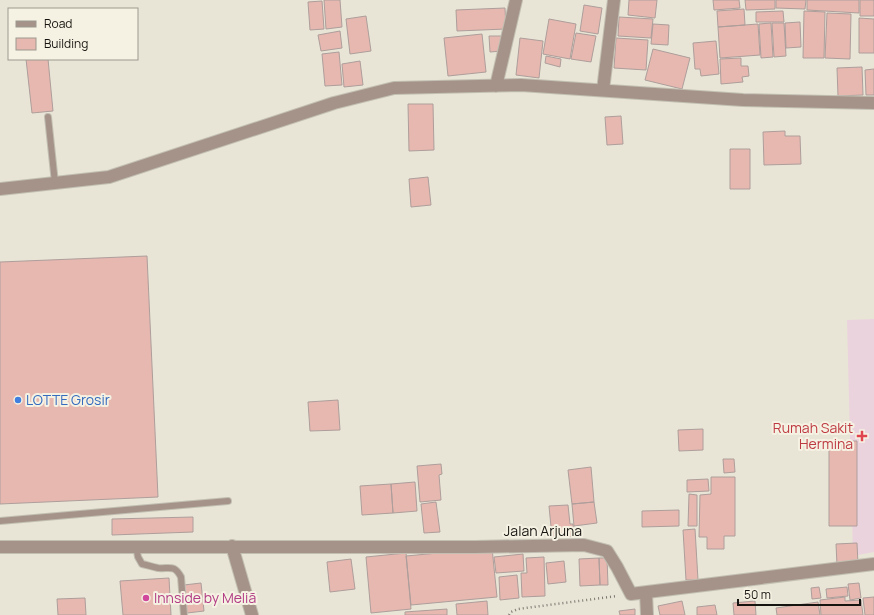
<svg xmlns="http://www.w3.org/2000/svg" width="874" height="615" font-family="Manrope,sans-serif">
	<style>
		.medical { fill: #ebd3de }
		.building { fill: #e6b8b0; stroke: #ae9e9b }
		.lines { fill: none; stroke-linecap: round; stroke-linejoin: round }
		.lane-casing { stroke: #c2bfb2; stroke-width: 8 }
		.street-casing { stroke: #c2bfb2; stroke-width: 14 }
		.path { stroke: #7b7970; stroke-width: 2.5; stroke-dasharray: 1 3; stroke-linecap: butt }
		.lane { stroke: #a5938a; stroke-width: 6 }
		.street { stroke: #a5938a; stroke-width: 12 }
		.shop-dot { fill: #3f7fe0; stroke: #f6f2e3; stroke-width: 1.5 }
		.health-dot { fill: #e0444e; stroke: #f6f2e3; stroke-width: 1.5 }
		.hotel-dot { fill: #d1479c; stroke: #f6f2e3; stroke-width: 1.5 }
		.labels { text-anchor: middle; stroke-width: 4; stroke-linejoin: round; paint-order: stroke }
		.shop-label { font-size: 14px; fill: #366cbe; stroke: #f6f2e3; text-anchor: start }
		.health-label { font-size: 14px; fill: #be3a42; stroke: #f6f2e3; text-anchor: end }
		.street-label { font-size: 14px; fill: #161410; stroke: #f6f2e3 }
		.hotel-label { font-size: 14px; fill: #b23c85; stroke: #f6f2e3; text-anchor: start }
	</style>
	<rect width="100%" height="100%" fill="#e8e5d6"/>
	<path class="medical" d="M874 319V552L853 556 847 320Z"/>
	<path class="building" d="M324 0H340L342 27 326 29Z
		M629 0H657L655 18 628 15Z
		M713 0H739L740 8 714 10Z
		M745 0H775V9L746 10Z
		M776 0H806L805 9 776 8Z
		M807 0H859V13L807 10Z
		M860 0H874V16H860Z
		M322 1 324 29 310 30 308 2Z
		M584 5 602 8 598 34 580 31Z
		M505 8 506 29 457 31 456 10Z
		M744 9 745 25 718 27 717 11Z
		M783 11 784 22H756V12Z
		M804 11 825 12 824 58H803Z
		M827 13 851 14 850 59 825 58Z
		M366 16 371 51 350 54 346 19Z
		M619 17 653 19 651 38 618 36Z
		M859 18 874 19V53H859Z
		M549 19 576 24 570 59 543 54Z
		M800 22 801 47 786 48 785 23Z
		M771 23 773 57 761 58 759 24Z
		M772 23H784L786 56 774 57Z
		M653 24 669 25 668 45 651 44Z
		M758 24 760 55 720 58 718 27Z
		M340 31 342 48 321 51 318 35Z
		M576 33 596 36 591 62 571 59Z
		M482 34 486 72 448 76 444 38Z
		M489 36H501L502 51 490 52Z
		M520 38 543 41 539 78 516 75Z
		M616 38 648 40 646 70 614 68Z
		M716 41 719 74 701 76 700 69H695L693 43Z
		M653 49 690 58 682 89 645 80Z
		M339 52 342 85 325 86 322 54Z
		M546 56 561 59 560 67 545 63Z
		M741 58V66H748L749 76 742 77 743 82 721 84 720 59Z
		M26 59H48L53 111 32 113Z
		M360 61 363 85 344 87 342 64Z
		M862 67 863 95 838 96 837 68Z
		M874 69V95H866L865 70Z
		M408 104H433L434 150 409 151Z
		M621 116 623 144 607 145 605 117Z
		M785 131V136H800L801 164 764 165 763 132Z
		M730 149H750V189H730Z
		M428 177 431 205 411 207 409 179Z
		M147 256 158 497 0 504V262Z
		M338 400 340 430 310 431 308 402Z
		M703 429V450L679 451 678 430Z
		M829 441H857V526H829Z
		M723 459H734L735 472 724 473Z
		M441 464 442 474 439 475 441 500 420 502 417 466Z
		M591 467 594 502 572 504 568 470Z
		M711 477H735V536H724V549H707V537H699L700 495 711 494Z
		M708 479 709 491 687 492V480Z
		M415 482 417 511 393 513 391 484Z
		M391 484 393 513 362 515 360 486Z
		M689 494 697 495V526H688Z
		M436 502 440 532 424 533 421 504Z
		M594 502 597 523 574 526 572 504Z
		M568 505 570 524H573L574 536 552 537 549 506Z
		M679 510V526L642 527V511Z
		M193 517V532L112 535V519Z
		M695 529 698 580H686L683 530Z
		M857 543 858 564 837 565 836 544Z
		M492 548 497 597 411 605 406 556Z
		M406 553 411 609 371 613 366 557Z
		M523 554 524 571 496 573 494 557Z
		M544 557 545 596 522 597 521 573H527L526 558Z
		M599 558H607L608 585H600Z
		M599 558 600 585 580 586 579 559Z
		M351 559 355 589 330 592 327 562Z
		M564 561 566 582 548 584 546 563Z
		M517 575 519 598 500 600 499 577Z
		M169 578 171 615H123L120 581Z
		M201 583 204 611 187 613 184 585Z
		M859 583 861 598 850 600 848 584Z
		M819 587 821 598 812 599 811 588Z
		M847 587 848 596 827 598 826 589Z
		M845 597V601L861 600 863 615H821L820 600Z
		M874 597V615H865L863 598Z
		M85 598 86 615H58L57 599Z
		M487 601 488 615H457L456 604Z
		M682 601 685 615H660L658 606Z
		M755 601 756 615H734L733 603Z
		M818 602 820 615H777L776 608Z
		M715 605 717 615H697V607Z
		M447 609V615H405V612Z
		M635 609V615H620L619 611Z"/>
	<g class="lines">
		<defs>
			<path id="lane" d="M48 117 55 183
				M0 521 228 501
				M136 546 138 557 142 564C147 565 153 567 158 568 170 569 174 564 181 577L184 615"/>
			<path id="street" d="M496 86 516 0
				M603 90 614 0
				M0 189 109 177 334 103 394 88 521 85 743 100 874 103
				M232 546 252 615
				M0 547H475L584 545 607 551 617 567 631 594 874 564
				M646 593 647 615"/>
		</defs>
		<use href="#lane" class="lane-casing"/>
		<use href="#street" class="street-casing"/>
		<path class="path" d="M509 615 511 612 518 609 617 596"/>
		<use href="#lane" class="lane"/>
		<use href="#street" class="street"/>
	</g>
	<circle class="shop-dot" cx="18" cy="400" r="4"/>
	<path class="health-dot" d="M860 430h4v4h4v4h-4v4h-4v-4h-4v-4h4z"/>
	<circle class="hotel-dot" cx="146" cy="598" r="4"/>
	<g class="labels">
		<g class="shop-label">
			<text x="26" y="405">LOTTE Grosir</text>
		</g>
		<g class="health-label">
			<text x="853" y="433">Rumah Sakit<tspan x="853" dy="16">Hermina</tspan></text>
		</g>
		<g class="street-label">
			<text x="543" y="536">Jalan Arjuna</text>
		</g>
		<g class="hotel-label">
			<text x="154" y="603">Innside by Meliã</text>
		</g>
	</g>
	<rect x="8" y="8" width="130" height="52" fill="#f6f2e3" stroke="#9c998f"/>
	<rect x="16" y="21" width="20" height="6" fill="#a5938a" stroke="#9c998f"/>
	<text x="44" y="28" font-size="12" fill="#161410">Road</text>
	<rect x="16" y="38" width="20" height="12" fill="#e6b8b0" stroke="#9c998f"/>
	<text x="44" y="48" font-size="12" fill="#161410">Building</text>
	<path d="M738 599v6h122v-6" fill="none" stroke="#161410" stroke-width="2"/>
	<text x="744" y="599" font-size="12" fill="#161410" stroke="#f6f2e3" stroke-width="3" paint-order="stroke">50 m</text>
</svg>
